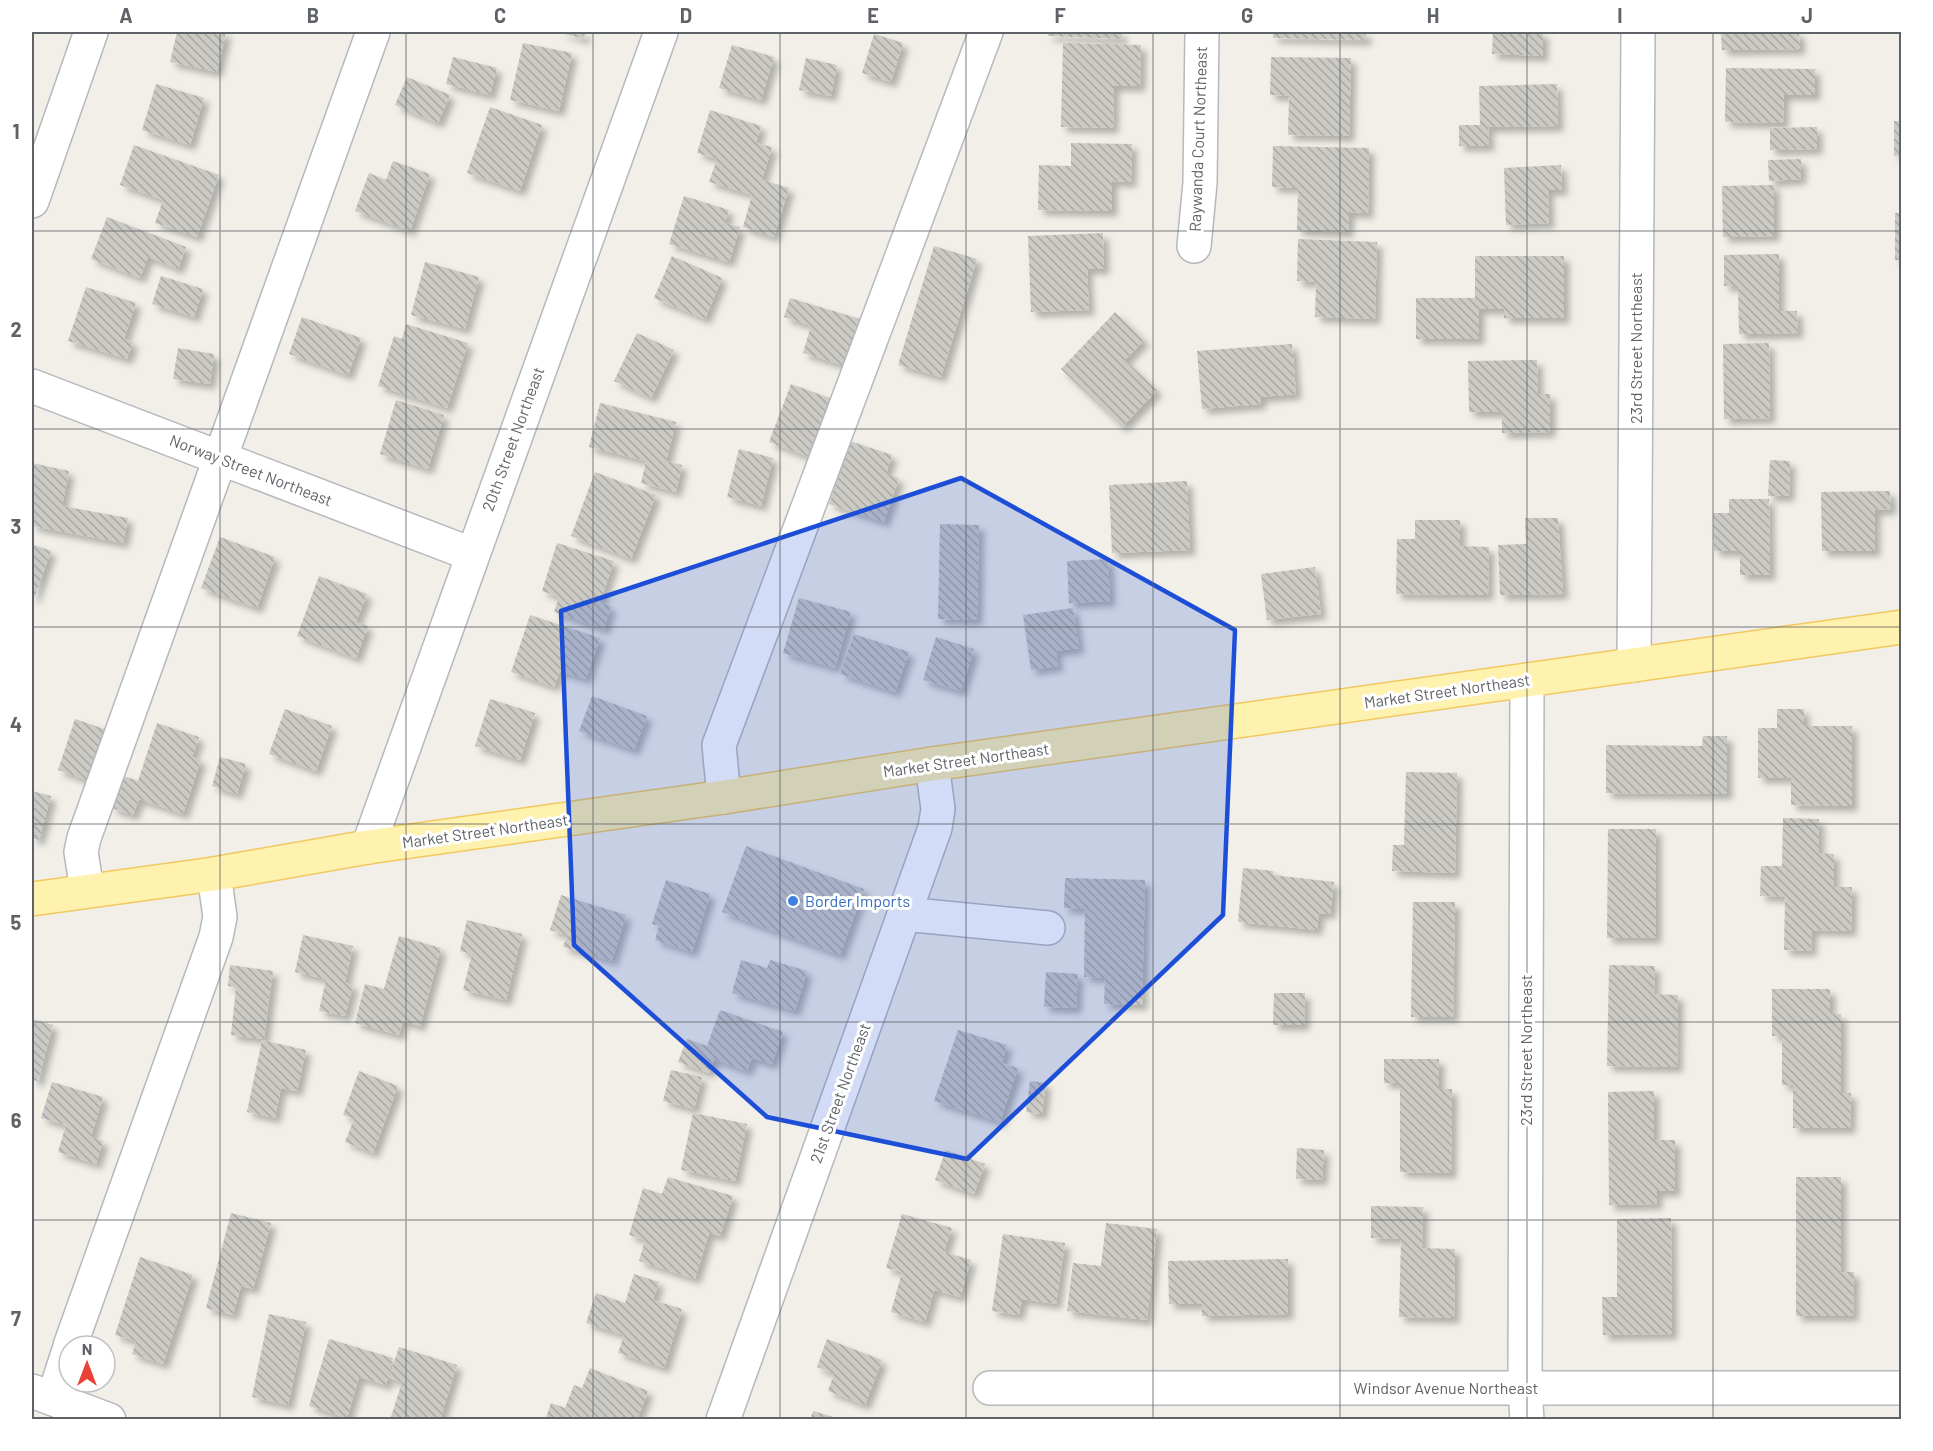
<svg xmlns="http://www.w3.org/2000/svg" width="1933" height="1451" font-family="Barlow,sans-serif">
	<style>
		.building { fill: url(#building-back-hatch); filter: url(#shadow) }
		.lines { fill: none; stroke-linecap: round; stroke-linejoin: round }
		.minor-casing { stroke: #b5b8bc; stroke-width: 36 }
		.major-casing { stroke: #f2c960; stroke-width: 36 }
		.minor { stroke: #fff; stroke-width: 33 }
		.major { stroke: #fff2af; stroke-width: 33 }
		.marked { fill: #1d4ed8; fill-opacity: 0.2; stroke: #1d4ed8; stroke-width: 4.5; stroke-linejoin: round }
		.grid { fill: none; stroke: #5f6368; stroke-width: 1.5; stroke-opacity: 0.55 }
		.shop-dot { fill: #3f7fe0; stroke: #fff; stroke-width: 2 }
		.labels { text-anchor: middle; stroke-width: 6; stroke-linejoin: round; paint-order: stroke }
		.street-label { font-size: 16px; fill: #5f6368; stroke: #fff }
		.shop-label { font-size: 16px; fill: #366cbe; stroke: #fff; text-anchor: start }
		.neatline { fill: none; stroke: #5f6368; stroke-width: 2 }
		.grid-label { font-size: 20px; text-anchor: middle; font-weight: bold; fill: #5f6368 }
	</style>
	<defs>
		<pattern id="building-back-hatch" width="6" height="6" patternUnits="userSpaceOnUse" patternTransform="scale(1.5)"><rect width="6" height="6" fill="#cccac5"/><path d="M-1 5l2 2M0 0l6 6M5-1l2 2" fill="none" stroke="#a9a8a4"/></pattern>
		<filter id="shadow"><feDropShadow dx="5.5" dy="5.5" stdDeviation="3" flood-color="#0004"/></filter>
	</defs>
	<rect width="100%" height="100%" fill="#f1efe8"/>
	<path class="building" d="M177 32H226L217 72 170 62Z
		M557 32H585L584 39Z
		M1048 32H1122V39L1048 36Z
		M1273 32H1366V40L1273 38Z
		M1493 32H1543V56L1492 54Z
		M1721 32H1799L1800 49 1722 50Z
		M874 34 903 43 891 82 862 73Z
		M523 43 572 53 559 111 510 100Z
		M1063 43 1141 45 1140 86H1114L1113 128 1061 127Z
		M732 45 774 57 761 100 719 88Z
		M453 57 497 68 490 95 446 84Z
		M1271 57 1351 58 1349 136 1288 135 1289 96 1270 95Z
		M806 58 837 65 831 96 799 90Z
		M1726 68 1815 69V95H1784L1783 123 1725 122Z
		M407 77 450 95 438 123 395 105Z
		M156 84 204 98 190 145 142 130Z
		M1557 84 1558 126 1488 127 1489 146H1459V125H1480L1479 86Z
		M490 107 542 125 520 191 467 173Z
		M710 110 761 126 756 143 772 147 762 180 789 188 774 237 743 227 752 195 709 182 717 159 697 153Z
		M1894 121H1902V156H1894Z
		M1817 127V149L1770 150V128Z
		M1071 143 1132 144 1131 182 1112 181V211L1038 210 1039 165 1071 166Z
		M134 145 219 175 197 237 155 223 163 200 120 185Z
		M1273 146 1369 148 1368 213 1349 212 1348 232 1297 230 1298 188 1272 187Z
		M1801 159V179L1769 181 1768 160Z
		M393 161 430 174 410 231 355 211 369 173 386 180Z
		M1561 165 1562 190H1548L1549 223 1506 225 1504 168Z
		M1774 185V236L1723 237 1722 186Z
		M684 196 729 210 725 223 740 227 729 262 669 244Z
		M1895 213H1902V260H1895Z
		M107 217 186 247 178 269 148 257 140 278 91 259Z
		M1103 233 1104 269H1087L1089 310 1031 312 1028 236Z
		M1298 239 1377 242 1375 319 1315 317 1316 282 1297 281Z
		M934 246 977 259 941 377 898 365Z
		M1779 254V311H1797L1798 333 1739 334 1738 286H1724V255Z
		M672 256 722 278 705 319 654 298Z
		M1475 256H1564V318H1504V309H1479V339H1416V298H1475Z
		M425 262 479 277 465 329 411 315Z
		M161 276 203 289 194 317 152 304Z
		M86 287 136 303 124 339 133 342 127 359 68 341Z
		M790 298 867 321 852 368 803 353 811 326 784 317Z
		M1115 312 1144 340 1125 360 1157 390 1122 427 1061 369Z
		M302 317 361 338 348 375 289 354Z
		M406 324 468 343 447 408 378 386 394 336 402 339Z
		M637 333 674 350 651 398 614 381Z
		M1769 343 1770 418 1724 419 1723 344Z
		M1292 344 1296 394 1260 397 1261 404 1202 409 1197 351Z
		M178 348 214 354 210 384 173 379Z
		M1537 360 1538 394H1550V432L1502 433V412H1469L1468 361Z
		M791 384 838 401 817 460 769 442Z
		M396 400 444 415 428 469 380 454Z
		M600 403 676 422 666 461 682 465 676 492 641 483 646 461 589 447Z
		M850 441 892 455 886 474 899 478 884 522 829 504Z
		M739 449 773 458 761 506 727 497Z
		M1770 460 1790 461 1789 496H1768Z
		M32 463 69 471 62 506 128 518 123 543 32 526Z
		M595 472 656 495 631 559 571 536Z
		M1187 481 1190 550 1112 553 1109 485Z
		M1890 491 1891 509 1875 510V551H1822L1821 492Z
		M1729 499H1769L1770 575H1740V551H1714L1713 513H1729Z
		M1525 518H1558L1563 594 1500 595 1498 545 1526 544Z
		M1415 520H1460V546L1489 547 1488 595 1396 594 1397 539H1415Z
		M940 524 979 525 977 620 938 619Z
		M220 537 275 557 257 608 201 588Z
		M557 543 614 561 600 603 611 606 604 629 554 612 559 597 542 591Z
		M32 544 51 551 34 599 32 598Z
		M1108 559 1110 601 1069 603 1067 561Z
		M1315 567 1321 614 1267 620 1261 574Z
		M319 576 367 594 356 622 368 626 356 658 297 636Z
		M799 598 851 612 835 668 783 653Z
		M1073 608 1079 648 1056 651 1058 666 1031 670 1023 615Z
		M530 615 600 638 586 679 560 671 554 687 511 672Z
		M854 634 909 652 895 692 840 674Z
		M936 637 974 649 961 691 923 680Z
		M592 696 647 716 634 750 579 731Z
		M490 699 535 713 520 760 475 746Z
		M285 709 332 726 316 771 269 754Z
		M1777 709H1804V726H1852V806L1791 805V778H1758V728H1777Z
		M75 719 107 730 90 781 58 770Z
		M157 723 199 737 192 757 201 760 183 814 139 799 133 815 111 808 121 775 138 781Z
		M1703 736H1727V794L1606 793V745L1702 746Z
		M220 757 246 764 237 794 212 786Z
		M1406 772 1457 773 1455 873 1392 871 1393 845H1404Z
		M32 791 51 796 39 840 32 838Z
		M1783 818 1819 819V853L1834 854V887H1852L1851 931 1812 930 1811 951 1784 950 1785 897 1760 896 1761 866H1782Z
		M1608 829H1656V938H1607Z
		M746 846 864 889 840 955 722 912Z
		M1243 868 1273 871V875L1334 882 1330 914 1319 913 1317 930 1238 922Z
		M1065 878 1145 880 1142 1005 1104 1004 1105 978 1084 977 1085 909 1064 908Z
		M666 880 710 894 692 952 655 940 659 926 652 924Z
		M561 895 626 915 612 961 563 947 567 935 550 930Z
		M1413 902H1455L1453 1017H1411Z
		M467 920 522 934 506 1000 463 990 472 954 460 951Z
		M303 935 353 946 345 983 353 985 345 1016 319 1011 326 979 295 972Z
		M399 936 441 948 420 1026 403 1021 399 1035 355 1023 365 984 384 989Z
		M741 960 767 968 770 960 807 971 795 1011 732 993Z
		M230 965 273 971 264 1039 231 1035 236 987 228 986Z
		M1609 965 1655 966 1654 994 1678 995 1677 1067 1607 1066Z
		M1046 972 1078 974 1076 1008 1044 1007Z
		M1772 989H1830V1014H1841V1093H1851L1850 1128H1793V1085H1782V1036H1772Z
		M1274 993H1305L1304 1025H1273Z
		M720 1010 783 1032 772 1064 752 1058 747 1071 714 1059 709 1073 678 1062 687 1039 707 1046Z
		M32 1019 53 1025 38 1081 32 1080Z
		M958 1030 1007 1045 1002 1063 1018 1068 1000 1122 934 1101Z
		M262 1040 306 1050 297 1091 281 1088 275 1118 247 1112Z
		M1384 1059H1439V1089H1452L1451 1173 1400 1172V1083H1384Z
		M671 1070 702 1077 694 1109 663 1101Z
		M359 1071 398 1086 373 1153 345 1142 354 1119 343 1115Z
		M1030 1081 1046 1083 1042 1114 1026 1112Z
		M52 1082 103 1097 91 1137 103 1141 96 1164 58 1152 66 1125 41 1118Z
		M1654 1091V1140H1675V1191H1657V1204L1609 1205 1608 1092Z
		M693 1113 747 1124 735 1181 681 1170Z
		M1297 1148 1324 1150 1322 1180 1296 1179Z
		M946 1150 985 1164 974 1194 935 1180Z
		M668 1177 733 1196 720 1236 709 1233 695 1279 639 1261 645 1240 629 1235 643 1188 662 1194Z
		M1796 1177H1841V1272H1854L1853 1316H1796Z
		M1371 1206 1423 1207 1422 1248 1455 1249 1454 1318 1399 1317 1401 1239 1371 1238Z
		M231 1213 271 1223 253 1289 241 1286 233 1315 206 1308Z
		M902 1214 952 1228 944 1252 971 1260 960 1297 934 1290 925 1322 891 1312 902 1272 886 1268Z
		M1671 1218 1672 1334 1603 1335 1602 1297H1617V1219Z
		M1106 1223 1157 1229 1147 1320 1067 1311 1073 1263 1101 1266Z
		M1003 1234 1065 1243 1056 1304 1022 1299 1019 1315 992 1311Z
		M140 1257 193 1275 163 1364 132 1354 136 1341 115 1335Z
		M1288 1259V1314L1202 1316V1304H1169L1168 1261Z
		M634 1274 659 1282 653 1300 682 1309 664 1368 618 1353 624 1335 586 1323 596 1293 625 1303Z
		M269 1314 306 1322 288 1405 252 1397Z
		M329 1339 393 1358 386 1385 359 1377 347 1418 309 1406Z
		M827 1339 882 1360 865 1405 828 1391 834 1374 817 1367Z
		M399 1347 457 1365 440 1420H390L402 1382 389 1378Z
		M590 1368 648 1391 637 1420H545L551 1403 565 1408 574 1385 582 1388Z
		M813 1411 840 1419 839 1420H810Z"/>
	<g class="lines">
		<defs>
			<path id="minor" d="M32 201 91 32
				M1194 246 1200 183 1202 32
				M32 386 471 554
				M1634 665 1638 32
				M724 797 719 745 986 32
				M368 847 661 32
				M87 890 81 852 84 838 373 32
				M904 914 1048 928
				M70 1346 216 937 220 917 214 874
				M990 1388H1902
				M32 1391 109 1420
				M53 1399 69 1350
				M723 1420 935 828 938 809 932 764
				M1527 1420 1525 1388 1527 680"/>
			<path id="major" d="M32 899 214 874 368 847 724 797 932 764 1902 627"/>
		</defs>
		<use href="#minor" class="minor-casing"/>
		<use href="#major" class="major-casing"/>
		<use href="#minor" class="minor"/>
		<use href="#major" class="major"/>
	</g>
	<path class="marked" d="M961 478 1235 630 1223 915 967 1159 767 1117 574 945 561 611Z"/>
	<path class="grid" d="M220 32V1420M406 32V1420M593 32V1420M780 32V1420M966 32V1420M1153 32V1420M1340 32V1420M1527 32V1420M1713 32V1420M32 231H1902M32 429H1902M32 627H1902M32 824H1902M32 1022H1902M32 1220H1902"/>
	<circle class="shop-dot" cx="793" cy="901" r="6"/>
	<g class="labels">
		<g class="street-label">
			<text transform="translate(1198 139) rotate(-88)" y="6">Raywanda Court Northeast</text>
			<text transform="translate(1636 348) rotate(-90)" y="6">23rd Street Northeast</text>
			<text transform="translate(513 439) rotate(-70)" y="6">20th Street Northeast</text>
			<text transform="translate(251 470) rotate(21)" y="6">Norway Street Northeast</text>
			<text transform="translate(1447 691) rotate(-8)" y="6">Market Street Northeast</text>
			<text transform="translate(966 760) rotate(-8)" y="6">Market Street Northeast</text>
			<text transform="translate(485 831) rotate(-8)" y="6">Market Street Northeast</text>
			<text transform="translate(1526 1050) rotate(-90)" y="6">23rd Street Northeast</text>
			<text transform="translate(840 1093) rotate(-70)" y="6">21st Street Northeast</text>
			<text x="1446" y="1394">Windsor Avenue Northeast</text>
		</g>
		<g class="shop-label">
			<text x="805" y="907">Border Imports</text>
		</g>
	</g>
	<rect width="1933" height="1451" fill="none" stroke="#ffffff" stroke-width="66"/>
	<g transform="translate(87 1364)"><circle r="28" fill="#ffffff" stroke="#bfc1c3" stroke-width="1.5"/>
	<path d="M0-4.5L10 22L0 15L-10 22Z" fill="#ea4335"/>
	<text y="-9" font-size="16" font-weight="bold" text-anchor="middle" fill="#5f6368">N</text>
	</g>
	<rect x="33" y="33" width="1867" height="1385" class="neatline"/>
	<g class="grid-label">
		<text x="126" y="23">A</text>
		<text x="313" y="23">B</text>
		<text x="500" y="23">C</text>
		<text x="686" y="23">D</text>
		<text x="873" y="23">E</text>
		<text x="1060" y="23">F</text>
		<text x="1247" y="23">G</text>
		<text x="1433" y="23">H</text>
		<text x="1620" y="23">I</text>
		<text x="1807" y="23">J</text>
		<text x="16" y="139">1</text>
		<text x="16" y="337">2</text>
		<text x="16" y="534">3</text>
		<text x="16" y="732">4</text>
		<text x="16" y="930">5</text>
		<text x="16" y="1128">6</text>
		<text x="16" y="1326">7</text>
	</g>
</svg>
